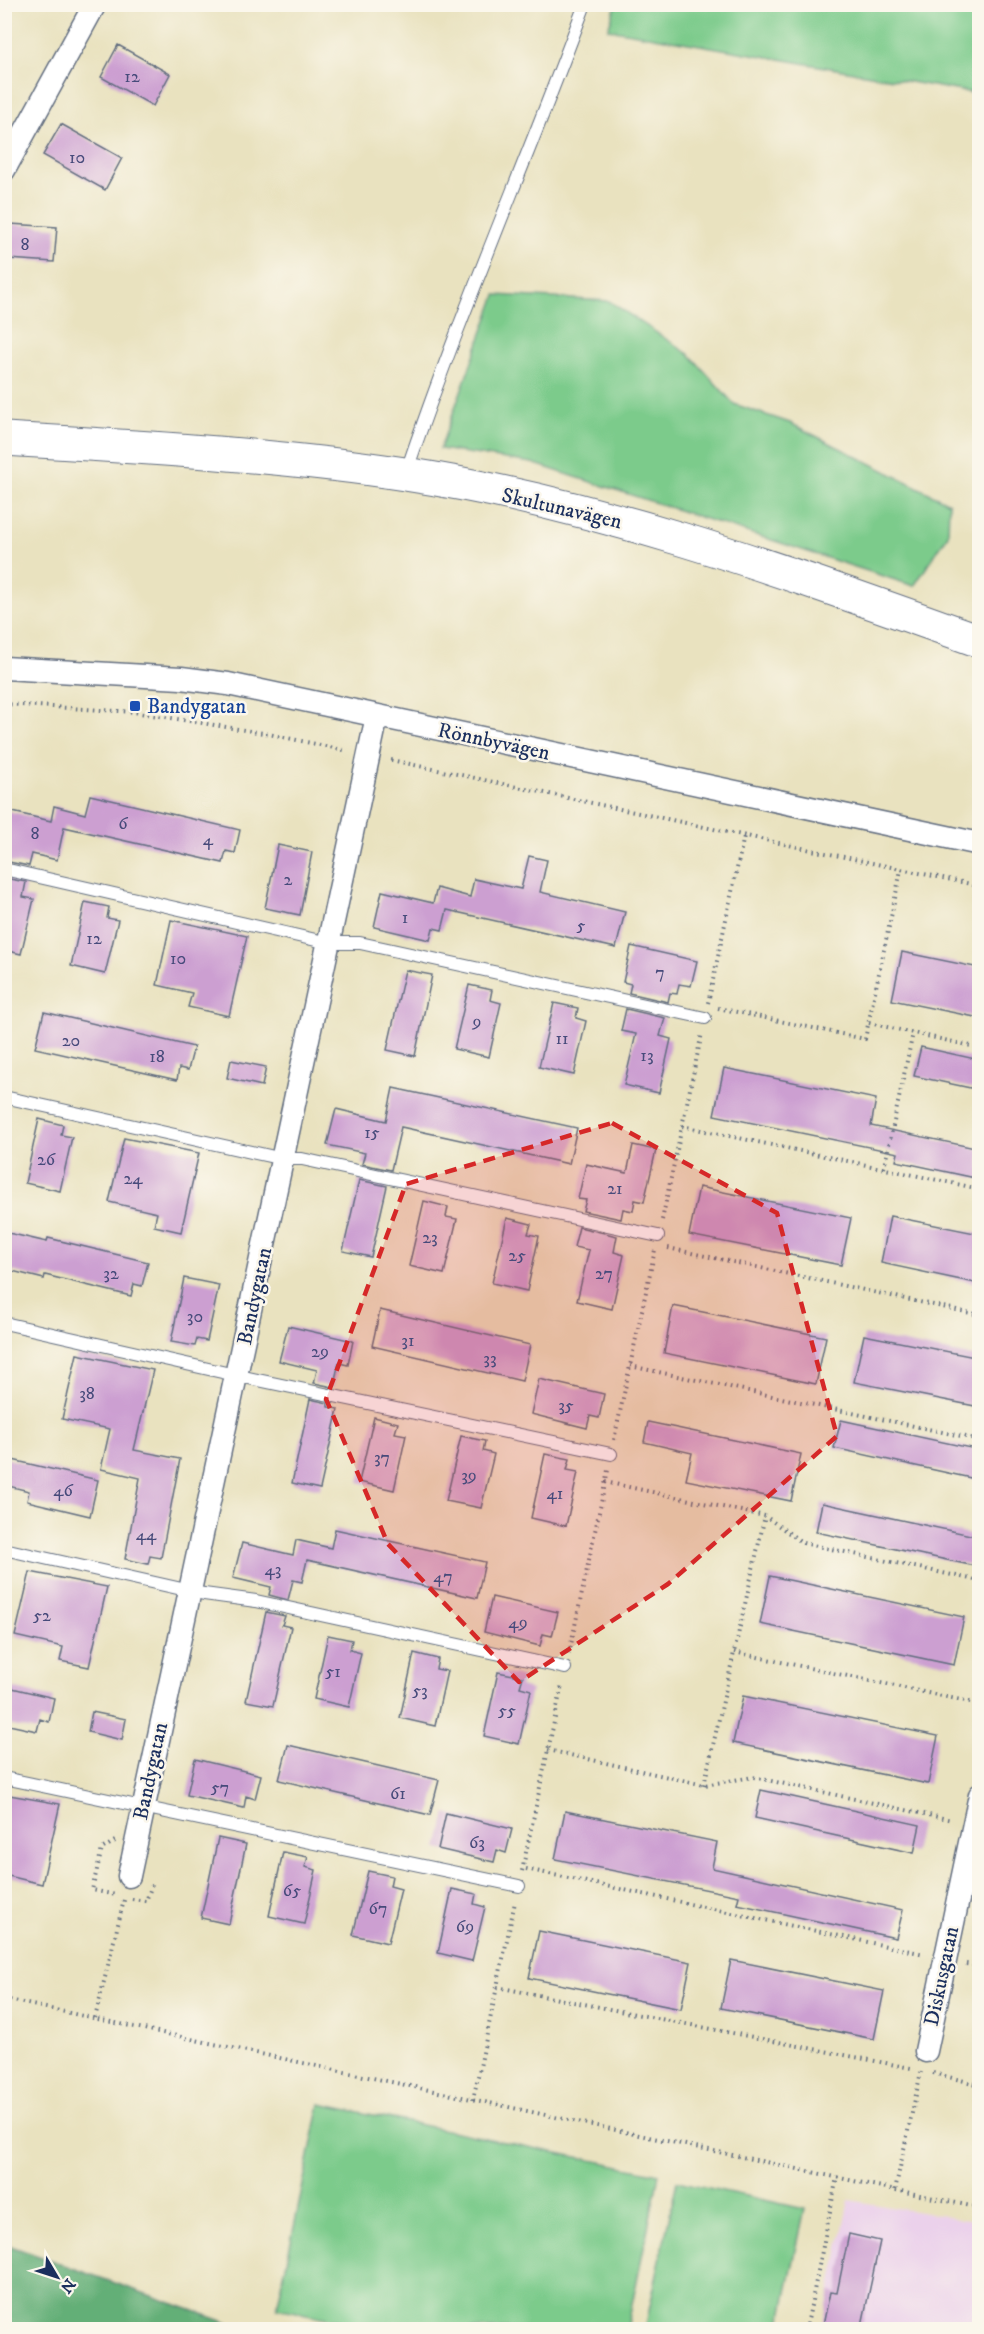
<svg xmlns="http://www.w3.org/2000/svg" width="984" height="2334" font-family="'IM FELL DW Pica',serif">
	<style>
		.built { fill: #ebd1eb }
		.green { fill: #7bcb8b; stroke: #4b7d74; stroke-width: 1.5 }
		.forest { fill: #64af77; stroke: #406f6a; stroke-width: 1.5 }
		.building { fill: #cc9fd1 }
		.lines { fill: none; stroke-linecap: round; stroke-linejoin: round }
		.lane-casing { stroke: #636e80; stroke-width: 14 }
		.street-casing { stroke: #636e80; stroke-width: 25 }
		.secondary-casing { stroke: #636e80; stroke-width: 35 }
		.path { stroke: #636e80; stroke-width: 4; stroke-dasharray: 1.5 4.5; stroke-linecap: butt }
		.lane { stroke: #fff; stroke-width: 12 }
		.street { stroke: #fff; stroke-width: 22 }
		.secondary { stroke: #fff; stroke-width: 33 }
		.marked { fill: #d62828; fill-opacity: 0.2; stroke: #d62828; stroke-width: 4.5; stroke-dasharray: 12 8; stroke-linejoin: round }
		.transit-dot { fill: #1a4fb4; stroke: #fbf7ec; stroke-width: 2 }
		.labels { text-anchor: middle; stroke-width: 5; stroke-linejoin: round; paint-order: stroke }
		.number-label { font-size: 18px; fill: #474b7b }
		.street-label { font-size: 21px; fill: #1b2f5e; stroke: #fbf7ec }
		.transit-label { font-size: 21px; fill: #164399; stroke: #fbf7ec; text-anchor: start }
	</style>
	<rect width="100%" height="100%" fill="#fbf7ec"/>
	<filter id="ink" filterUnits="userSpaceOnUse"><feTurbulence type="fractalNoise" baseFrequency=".0167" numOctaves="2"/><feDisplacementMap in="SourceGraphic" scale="12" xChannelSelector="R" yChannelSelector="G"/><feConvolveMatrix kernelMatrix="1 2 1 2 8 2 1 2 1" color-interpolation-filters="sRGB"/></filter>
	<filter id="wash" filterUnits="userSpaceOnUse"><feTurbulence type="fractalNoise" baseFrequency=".008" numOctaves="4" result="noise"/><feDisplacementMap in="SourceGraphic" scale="24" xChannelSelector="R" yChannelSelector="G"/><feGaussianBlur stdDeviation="1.35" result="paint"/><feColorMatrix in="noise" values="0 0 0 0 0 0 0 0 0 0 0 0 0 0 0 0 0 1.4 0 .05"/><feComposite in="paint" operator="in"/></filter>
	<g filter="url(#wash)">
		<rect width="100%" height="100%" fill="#e9e2bf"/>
		<path class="built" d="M849 2200 979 2222V2329L822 2330Z"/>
		<path class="green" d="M616 5H979V94L608 29Z
			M496 295 609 301 690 355 734 404 790 423 949 503 948 535 914 586 532 463 440 449Z
			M320 2104 659 2174 627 2329H379L277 2308Z
			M677 2181 805 2209 779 2329H645Z"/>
		<path class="forest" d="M5 2244 245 2329H5Z"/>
		<g id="blocks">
			<path class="building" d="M118 45 170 74 153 106 101 77Z
				M61 124 122 158 105 190 43 155Z
				M10 224 57 227 54 262 8 259Z
				M90 795 240 830 235 853 226 851 223 863 64 827 57 860 32 854 29 866 4 861V810L51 821 54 806 85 814Z
				M278 845 312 852 300 915 265 908Z
				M529 856 547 860 540 892 625 912 616 948 447 910 442 930 433 928 430 940 374 927 382 891 433 903 437 888 470 897 474 879 521 889Z
				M4 878 26 882 23 897 34 899 21 954 4 950Z
				M85 902 109 907 107 918 118 920 105 974 71 966Z
				M171 920 247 936 229 1016 188 1007 192 993 157 985Z
				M631 946 697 961 691 986 679 984 677 994 670 993 668 1002 629 993 631 984 623 982Z
				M902 952 980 968V1018L892 1000Z
				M405 970 432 975 415 1056 387 1050Z
				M469 985 492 990 490 1000 501 1003 489 1057 454 1049Z
				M554 1003 578 1008 576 1018 586 1021 574 1075 539 1067Z
				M626 1009 665 1018 660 1036 671 1039 659 1093 624 1085 636 1034 621 1031Z
				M44 1012 194 1047 188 1070 179 1068 177 1080 35 1048Z
				M921 1047 980 1060V1090L914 1076Z
				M231 1060 266 1067 262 1086 227 1078Z
				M724 1068 876 1099 871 1126 980 1149V1179L896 1161 898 1153 714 1115Z
				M393 1088 577 1128 569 1164 401 1127 391 1170 362 1164 365 1153 327 1145 336 1109 386 1121Z
				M39 1119 63 1125 61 1135 72 1137 60 1191 25 1183Z
				M124 1138 199 1153 181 1232 154 1226 157 1213 109 1202Z
				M633 1145 656 1150 644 1202 635 1200 633 1211 623 1209 621 1219 583 1211 586 1200 578 1199 586 1164 627 1173Z
				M359 1180 387 1186 371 1257 343 1251Z
				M699 1187 851 1218 841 1265 689 1235Z
				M424 1201 448 1207 446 1217 457 1219 444 1274 409 1266Z
				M890 1216 980 1234V1284L881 1263Z
				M507 1218 531 1224 528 1234 539 1236 527 1291 492 1283Z
				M579 1227 617 1236 614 1252 624 1255 612 1309 577 1301 589 1250 574 1247Z
				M4 1232 47 1242 48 1238 148 1262 142 1286 134 1284 131 1296 45 1275 44 1279 4 1269Z
				M184 1278 219 1285 207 1341 197 1339 195 1346 171 1342Z
				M673 1306 826 1337 816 1384 664 1353Z
				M380 1310 530 1345 522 1381 372 1346Z
				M288 1326 353 1341 348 1365 339 1363 333 1387 314 1383 317 1370 279 1361Z
				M864 1335 980 1358V1407L854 1382Z
				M77 1354 153 1370 134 1450 180 1459 161 1558 150 1556 148 1564 125 1559 140 1478 101 1469 110 1429 62 1419Z
				M539 1379 604 1394 599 1418 590 1416 587 1428 531 1414Z
				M310 1399 328 1403V1407L338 1409 320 1489 292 1483Z
				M374 1417 398 1423 395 1433 406 1435 394 1490 359 1482Z
				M841 1420 980 1450V1480L834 1448Z
				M648 1422 801 1454 791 1501 686 1480 692 1453 644 1442Z
				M461 1436 485 1441 483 1451 494 1454 481 1508 446 1501Z
				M545 1454 570 1459 567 1470 578 1472 566 1526 531 1518Z
				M4 1458 98 1480 90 1516 27 1501 29 1491 4 1485Z
				M822 1503 980 1537 975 1566 816 1532Z
				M335 1529 485 1562 477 1598 307 1560 302 1582 293 1580 288 1600 269 1595 271 1587 233 1578 242 1543 293 1555 296 1540 331 1548Z
				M30 1572 107 1587 89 1667 60 1661 63 1647 15 1636Z
				M770 1576 964 1617 954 1665 760 1624Z
				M492 1597 558 1612 552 1636 543 1634 540 1646 484 1632Z
				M266 1612 285 1616 282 1625 291 1627 273 1706 246 1701Z
				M328 1635 352 1640 350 1650 361 1653 349 1707 314 1699Z
				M414 1653 438 1659 436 1669 447 1671 435 1726 400 1718Z
				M498 1672 523 1677 520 1687 531 1690 519 1744 484 1736Z
				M4 1686 54 1698 49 1722 40 1719 37 1731 4 1724Z
				M743 1696 938 1736 928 1784 733 1743Z
				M92 1712 126 1719 122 1740 88 1732Z
				M288 1745 439 1780 430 1815 279 1780Z
				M195 1759 261 1775 255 1799 246 1796 244 1808 187 1795Z
				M761 1790 920 1825 914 1853 755 1818Z
				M4 1794 60 1804 42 1884 4 1875Z
				M565 1811 717 1842 712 1868 903 1910 896 1938 737 1904 739 1896 555 1859Z
				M446 1813 512 1829 506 1853 497 1850 494 1862 438 1849Z
				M218 1838 246 1844 229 1924 201 1918Z
				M283 1852 308 1857 305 1867 316 1870 304 1924 269 1916Z
				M368 1871 392 1876 390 1886 401 1889 388 1943 353 1935Z
				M452 1889 476 1894 474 1904 485 1907 472 1961 438 1953Z
				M539 1931 691 1962 681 2009 529 1978Z
				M731 1960 884 1991 874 2039 721 2008Z
				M849 2234 880 2241 861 2330H822L830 2292 837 2293Z"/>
		</g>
	</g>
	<g filter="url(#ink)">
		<use href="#blocks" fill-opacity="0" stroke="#636e80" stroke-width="1.5"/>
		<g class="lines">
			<defs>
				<path id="lane" d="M406 473C459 315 527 161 585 4
					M4 869 329 943H360L705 1018
					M4 1097 283 1159H302L658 1236
					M4 1323 253 1379 611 1454
					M4 1549 204 1594 256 1601 565 1668
					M4 1778 519 1886"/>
				<path id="street" d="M4 170 95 4
					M4 668 181 678 228 684 980 844
					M129 1876 377 716
					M926 2051 980 1795"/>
				<path id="secondary" d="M4 439C138 447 273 454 405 474 602 504 792 574 980 641"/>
			</defs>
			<use href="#lane" class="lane-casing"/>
			<use href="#street" class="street-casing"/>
			<use href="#secondary" class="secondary-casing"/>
			<path class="path" d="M4 704 134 712 269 734 348 751
				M391 760 980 886
				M708 1003 744 836
				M718 1008 865 1039 901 870
				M869 1023 980 1048
				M682 1126 980 1189
				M884 1168 913 1033
				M662 1220 702 1033
				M668 1248 980 1315
				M630 1366 980 1440
				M614 1440 655 1250
				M605 1482 765 1516 803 1543 980 1581
				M734 1652 980 1704
				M569 1654 608 1470
				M548 1750 704 1785 753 1777 952 1820
				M704 1785 765 1516
				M115 1841 102 1849 92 1890 116 1895
				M526 1869 924 1954
				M522 1871 562 1685
				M132 1899 146 1901 153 1882
				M966 1964 980 1966
				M497 1987 911 2068
				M4 1999 980 2208
				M95 2018 125 1896
				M933 2073 980 2085
				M473 2100 515 1902
				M895 2190 921 2072
				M806 2330 837 2177"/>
			<use href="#lane" class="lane"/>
			<use href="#street" class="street"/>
			<use href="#secondary" class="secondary"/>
		</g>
	</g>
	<path class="marked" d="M612 1123 777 1213 837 1436 668 1584 519 1682 388 1544 326 1399 406 1184Z"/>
	<rect class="transit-dot" x="129" y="700" width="12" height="12" rx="3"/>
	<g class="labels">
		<g class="number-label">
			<text x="132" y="82">12</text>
			<text x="77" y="163">10</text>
			<text x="25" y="250">8</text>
			<text x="123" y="829">6</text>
			<text x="35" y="839">8</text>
			<text x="208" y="845">4</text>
			<text x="288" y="885">2</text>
			<text x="405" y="923">1</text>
			<text x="581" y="931">5</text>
			<text x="94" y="944">12</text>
			<text x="178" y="964">10</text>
			<text x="660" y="978">7</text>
			<text x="477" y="1027">9</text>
			<text x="562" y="1044">11</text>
			<text x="71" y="1046">20</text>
			<text x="647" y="1061">13</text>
			<text x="157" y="1062">18</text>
			<text x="372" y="1138">15</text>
			<text x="46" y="1165">26</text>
			<text x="133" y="1184">24</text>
			<text x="615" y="1194">21</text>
			<text x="430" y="1243">23</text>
			<text x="517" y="1261">25</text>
			<text x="111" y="1279">32</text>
			<text x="604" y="1279">27</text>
			<text x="195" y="1322">30</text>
			<text x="408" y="1346">31</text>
			<text x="320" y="1357">29</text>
			<text x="490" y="1364">33</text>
			<text x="87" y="1399">38</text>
			<text x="566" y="1411">35</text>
			<text x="382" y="1463">37</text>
			<text x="469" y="1481">39</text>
			<text x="63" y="1496">46</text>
			<text x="555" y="1499">41</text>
			<text x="146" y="1540">44</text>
			<text x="273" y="1575">43</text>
			<text x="443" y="1582">47</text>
			<text x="42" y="1621">52</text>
			<text x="518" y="1628">49</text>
			<text x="333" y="1677">51</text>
			<text x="420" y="1696">53</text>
			<text x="507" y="1716">55</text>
			<text x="220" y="1793">57</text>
			<text x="398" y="1799">61</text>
			<text x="477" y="1848">63</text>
			<text x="292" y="1896">65</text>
			<text x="378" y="1914">67</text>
			<text x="465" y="1932">69</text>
		</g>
		<g class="street-label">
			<text transform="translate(562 508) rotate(13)" y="7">Skultunavägen</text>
			<text transform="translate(494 741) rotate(12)" y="7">Rönnbyvägen</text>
			<text transform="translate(254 1296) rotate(-78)" y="7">Bandygatan</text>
			<text transform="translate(150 1771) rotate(-78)" y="7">Bandygatan</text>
			<text transform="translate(941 1976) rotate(-78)" y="7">Diskusgatan</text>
		</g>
		<g class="transit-label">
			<text x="147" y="713">Bandygatan</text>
		</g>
	</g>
	<rect width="984" height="2334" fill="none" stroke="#fbf7ec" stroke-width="24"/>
	<g transform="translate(57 2277) rotate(129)" stroke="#fbf7ec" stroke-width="4.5" paint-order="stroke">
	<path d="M0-4.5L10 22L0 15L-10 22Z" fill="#1b2f5e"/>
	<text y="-9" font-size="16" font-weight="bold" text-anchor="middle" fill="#1b2f5e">N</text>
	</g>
</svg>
